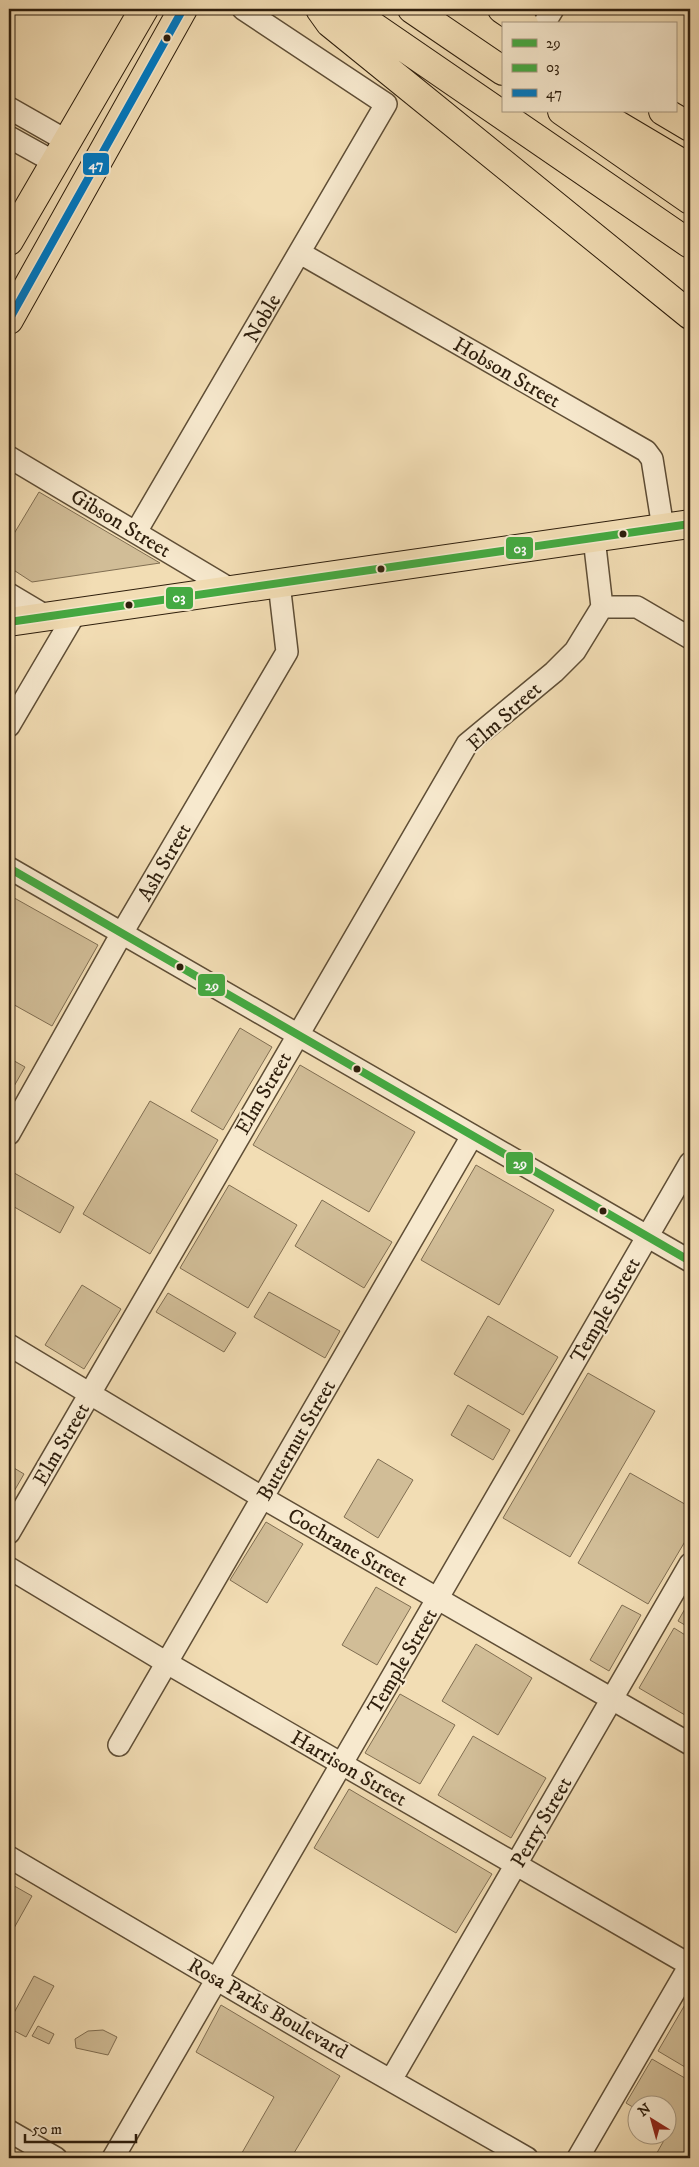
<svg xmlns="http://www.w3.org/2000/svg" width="699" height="2167" font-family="'IM FELL DW Pica',serif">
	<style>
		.green { fill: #d1bd97; stroke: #806e52 }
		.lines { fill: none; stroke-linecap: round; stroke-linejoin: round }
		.minor-casing { stroke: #5f4e36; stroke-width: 24 }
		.major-casing { stroke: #2e1e0c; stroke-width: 30 }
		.highway-casing { stroke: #2e1e0c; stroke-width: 30 }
		.minor { stroke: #f7e9ce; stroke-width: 21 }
		.major { stroke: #f2ddb4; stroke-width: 28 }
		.highway { stroke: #f2ddb4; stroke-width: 28 }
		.bus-1-casing { stroke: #f7e9ce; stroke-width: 11 }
		.bus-2-casing { stroke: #f7e9ce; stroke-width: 11 }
		.bus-3-casing { stroke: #f7e9ce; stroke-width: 11 }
		.bus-1 { stroke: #44aa42; stroke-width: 8 }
		.bus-2 { stroke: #44aa42; stroke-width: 8 }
		.bus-3 { stroke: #0079c2; stroke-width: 8 }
		.bus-dot { fill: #2e1e0c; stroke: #f7e9ce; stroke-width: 2 }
		.labels { text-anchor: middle; stroke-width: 4; stroke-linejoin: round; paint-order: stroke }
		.street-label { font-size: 21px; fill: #2e1e0c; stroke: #f7e9ce }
		.line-badge { stroke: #f7e9ce; stroke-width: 2 }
		.badge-label { font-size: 14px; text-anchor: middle; font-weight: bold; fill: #fff }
	</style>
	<rect width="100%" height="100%" fill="#f2ddb4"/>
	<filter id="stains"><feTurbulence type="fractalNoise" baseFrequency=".004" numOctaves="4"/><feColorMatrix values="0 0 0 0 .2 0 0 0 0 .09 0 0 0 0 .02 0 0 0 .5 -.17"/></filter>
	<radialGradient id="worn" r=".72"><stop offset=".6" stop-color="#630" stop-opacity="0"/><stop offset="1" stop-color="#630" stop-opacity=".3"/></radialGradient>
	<path class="green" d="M39 492 160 563 32 582 9 567V542Z
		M9 895 98 945 52 1026 9 1002Z
		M240 1028 272 1047 223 1130 191 1111Z
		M9 1058 25 1067 9 1095Z
		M300 1065 415 1132 369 1212 253 1145Z
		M150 1101 218 1140 150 1254 83 1214Z
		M476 1165 554 1210 499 1305 421 1260Z
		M9 1170 74 1207 60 1233 9 1204Z
		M229 1185 297 1225 248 1308 180 1268Z
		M322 1200 392 1242 364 1288 295 1246Z
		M82 1285 121 1309 84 1369 45 1345Z
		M269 1292 340 1331 325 1358 254 1317Z
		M168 1293 236 1333 224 1352 156 1312Z
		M488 1316 558 1357 523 1415 454 1374Z
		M588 1373 655 1411 570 1557 503 1518Z
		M468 1405 510 1430 493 1460 451 1435Z
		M378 1459 413 1480 378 1538 344 1517Z
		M9 1465 24 1474 9 1500Z
		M630 1473 690 1507V1533L648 1604 578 1563Z
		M266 1522 303 1544 267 1603 230 1580Z
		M376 1587 411 1607 377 1665 342 1645Z
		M690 1600V1628L678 1621Z
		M622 1605 641 1615 609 1671 590 1660Z
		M674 1628 690 1638V1718L639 1688Z
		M476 1644 532 1678 498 1735 442 1701Z
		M400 1694 455 1725 420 1784 365 1753Z
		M473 1736 546 1778 511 1838 438 1795Z
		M349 1789 492 1874 456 1933 314 1848Z
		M9 1883 32 1896 9 1937Z
		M34 1976 54 1986 26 2037 9 2028V2022Z
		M690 1996V2070L658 2051Z
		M221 2005 340 2076 291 2158H239L274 2097 196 2052Z
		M38 2026 54 2034 49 2044 32 2036Z
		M103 2030 117 2037 108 2055 76 2048 75 2039 88 2031Z
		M652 2059 690 2081V2158H654L671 2128 667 2125 666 2104H636V2109L626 2103Z"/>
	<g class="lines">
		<defs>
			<path id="minor" d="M544 24 553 9
				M9 108 67 141
				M9 137 54 162
				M300 253 646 451 652 459 663 528
				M9 457 232 590
				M136 532 386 104 243 9
				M594 538 602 607
				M9 594 46 616
				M602 607H637L690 638
				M9 726 76 612
				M9 868 690 1261
				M9 1134 122 933 287 652 279 583
				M9 1345 263 1498 690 1744
				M9 1533 467 744 554 672 575 651 602 607
				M9 1568 167 1663 690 1965
				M119 1745 472 1136
				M9 1857 318 2039 527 2158
				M391 2080 690 1564
				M9 2131 56 2158
				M113 2158 690 1163
				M578 2158 690 1965"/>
			<path id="major" d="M502 9 524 24
				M663 111 690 127
				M9 241 144 9
				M9 320 183 9
				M9 622 690 524"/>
			<path id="highway" d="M320 9 330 23 690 315
				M348 9 690 244
				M412 9 503 71
				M562 111 690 200
				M594 111 690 168"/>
		</defs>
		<use href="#minor" class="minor-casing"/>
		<use href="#major" class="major-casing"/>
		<use href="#highway" class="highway-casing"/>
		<use href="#minor" class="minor"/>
		<use href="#major" class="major"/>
		<use href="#highway" class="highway"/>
		<defs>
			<path id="bus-1" d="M9 868 690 1261"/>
			<path id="bus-2" d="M9 622 690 524"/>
			<path id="bus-3" d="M9 320 183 9"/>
		</defs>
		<use href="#bus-1" class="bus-1-casing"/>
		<use href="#bus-2" class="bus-2-casing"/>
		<use href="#bus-3" class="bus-3-casing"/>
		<use href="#bus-1" class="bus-1"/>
		<use href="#bus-2" class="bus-2"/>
		<use href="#bus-3" class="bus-3"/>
	</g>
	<g class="bus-dot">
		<circle cx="167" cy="38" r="4.5"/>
		<circle cx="623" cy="534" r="4.5"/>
		<circle cx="381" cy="569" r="4.5"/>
		<circle cx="129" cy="605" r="4.5"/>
		<circle cx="180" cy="967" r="4.5"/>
		<circle cx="357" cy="1069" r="4.5"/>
		<circle cx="603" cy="1211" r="4.5"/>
	</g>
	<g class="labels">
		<g class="street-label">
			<text transform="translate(262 318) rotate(-60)" y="7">Noble</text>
			<text transform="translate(507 372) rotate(30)" y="7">Hobson Street</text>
			<text transform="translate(121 523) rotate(31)" y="7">Gibson Street</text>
			<text transform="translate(504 716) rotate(-42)" y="7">Elm Street</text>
			<text transform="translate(164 862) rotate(-60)" y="7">Ash Street</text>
			<text transform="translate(263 1093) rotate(-60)" y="7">Elm Street</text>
			<text transform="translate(605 1310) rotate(-60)" y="7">Temple Street</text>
			<text transform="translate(296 1440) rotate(-60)" y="7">Butternut Street</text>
			<text transform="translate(61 1444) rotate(-60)" y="7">Elm Street</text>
			<text transform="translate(348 1547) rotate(30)" y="7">Cochrane Street</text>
			<text transform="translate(402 1661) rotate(-60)" y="7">Temple Street</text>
			<text transform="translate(349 1768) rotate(30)" y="7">Harrison Street</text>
			<text transform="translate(541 1822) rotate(-60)" y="7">Perry Street</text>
			<text transform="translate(268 2008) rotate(30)" y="7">Rosa Parks Boulevard</text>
		</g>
	</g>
	<g class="line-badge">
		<rect x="82" y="152" width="28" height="24" rx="5" fill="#0079c2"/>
		<rect x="505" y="536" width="29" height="24" rx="5" fill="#44aa42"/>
		<rect x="165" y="586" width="29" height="24" rx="5" fill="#44aa42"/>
		<rect x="197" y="973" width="29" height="24" rx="5" fill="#44aa42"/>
		<rect x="505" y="1151" width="29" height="24" rx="5" fill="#44aa42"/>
	</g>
	<g class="badge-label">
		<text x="96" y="169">47</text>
		<text x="520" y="553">03</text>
		<text x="179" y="602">03</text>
		<text x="212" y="990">29</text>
		<text x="520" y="1168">29</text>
	</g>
	<rect width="699" height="2167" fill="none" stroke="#f2ddb4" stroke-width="30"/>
	<rect x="10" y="10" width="679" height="2147" fill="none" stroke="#2e1e0c" stroke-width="2.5"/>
	<rect x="15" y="15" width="669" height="2137" fill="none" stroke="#2e1e0c"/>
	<rect x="502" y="22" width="175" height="90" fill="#f7e9ce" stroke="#a79880"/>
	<rect x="512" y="39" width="25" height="8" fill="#44aa42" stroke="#a79880"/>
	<text x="546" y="48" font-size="15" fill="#2e1e0c">29</text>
	<rect x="512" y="64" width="25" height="8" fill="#44aa42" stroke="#a79880"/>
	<text x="546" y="72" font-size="15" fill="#2e1e0c">03</text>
	<rect x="512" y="89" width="25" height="8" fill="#0079c2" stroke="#a79880"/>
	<text x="546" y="98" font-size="15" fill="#2e1e0c">47</text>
	<g transform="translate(652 2120) rotate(323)"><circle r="24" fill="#f7e9ce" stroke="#a79880"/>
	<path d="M0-4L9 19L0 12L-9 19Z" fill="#8f2418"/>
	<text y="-8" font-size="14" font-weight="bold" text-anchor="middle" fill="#2e1e0c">N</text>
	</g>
	<path d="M25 2134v8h111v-8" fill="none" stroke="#2e1e0c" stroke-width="2.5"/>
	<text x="32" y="2134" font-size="15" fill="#2e1e0c" stroke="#f7e9ce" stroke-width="4" paint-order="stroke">50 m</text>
	<rect width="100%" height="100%" filter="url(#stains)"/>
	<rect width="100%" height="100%" fill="url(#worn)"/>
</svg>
